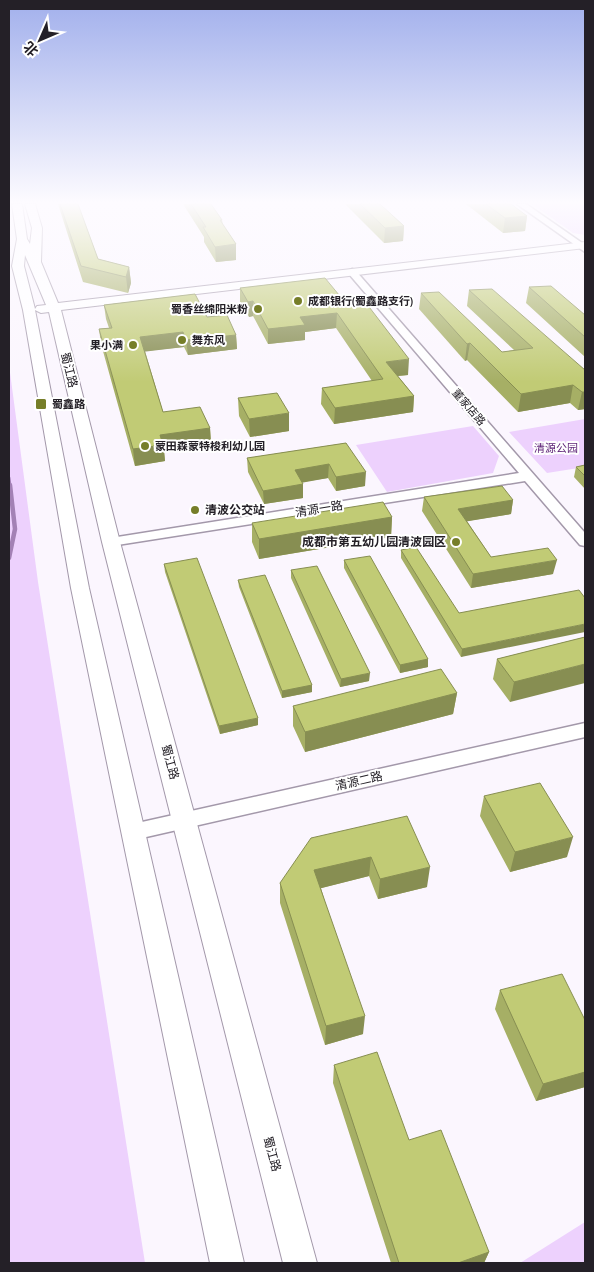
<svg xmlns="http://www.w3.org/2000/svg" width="594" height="1272" font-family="'Archivo Narrow','Noto Sans SC',sans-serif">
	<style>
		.green { fill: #edd1fd }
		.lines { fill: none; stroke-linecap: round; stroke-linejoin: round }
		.stream-far1 { stroke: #a381b5; stroke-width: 3 }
		.stream { stroke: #a381b5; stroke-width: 4.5 }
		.minor-casing { stroke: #a398aa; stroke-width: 3 }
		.tertiary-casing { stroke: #a398aa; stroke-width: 2 }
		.minor { fill: #fff; fill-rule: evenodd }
		.tertiary { fill: #fff; fill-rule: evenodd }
		.wall { fill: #a6af65 }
		.shaded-wall { fill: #878e52 }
		.building { fill: #c1cb75; stroke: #878e52 }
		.poi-dot { fill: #767e29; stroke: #fff; stroke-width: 2 }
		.labels { text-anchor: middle; stroke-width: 4; stroke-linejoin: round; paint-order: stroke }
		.far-poi-label { font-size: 11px; font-weight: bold; fill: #242027; stroke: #fff; text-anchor: start }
		.far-street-label { font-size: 11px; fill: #242027; stroke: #fff }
		.far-park-label { font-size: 11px; fill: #602779; stroke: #fff }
		.street-label { font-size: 12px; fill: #242027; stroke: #fff }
		.poi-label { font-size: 12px; font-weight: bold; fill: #242027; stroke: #fff; text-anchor: start }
	</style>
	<rect width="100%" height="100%" fill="#fbf6fe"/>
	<path class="green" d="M532 204H585V235L573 233Z
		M9 365 38 582 145 1263H9Z
		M585 419V467L547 473 509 432Z
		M473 426 499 456 493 473 387 492 356 445Z
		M585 1222V1263H520Z"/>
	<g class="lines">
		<path class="stream-far1" d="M9 478 10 486"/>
		<path class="stream" d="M9 558 15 529 10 485"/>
		<defs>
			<path id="minor" d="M517 204H526L585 245V252Z
				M352 269 355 270 585 533V546L580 545 525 481 111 546 106 545 104 542 106 539 111 538 519 473 349 274 347 272Z
				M585 723V737L133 840 126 838 123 832 126 826 133 824Z"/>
			<path id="tertiary" d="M12 204H22L27 239 30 244 32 228 25 204H35L42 228 41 262 58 303 585 242V248L61 310 120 542 317 1263H283L102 542 49 312 41 313 35 310 89 588 244 1263H210L71 588 23 310 12 266 17 239ZM25 255 46 305 37 306 35 309 24 266Z"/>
		</defs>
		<use href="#minor" class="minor-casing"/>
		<use href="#tertiary" class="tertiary-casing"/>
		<use href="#minor" class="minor"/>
		<use href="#tertiary" class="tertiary"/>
	</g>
	<path class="wall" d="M58 204H78L98 259 129 267 131 283 128 293 83 282Z
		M183 204H211L222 220 223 225 236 244V260L216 262 204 242V237Z
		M345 204H380L404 226 403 241 384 243Z
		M466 204H511L527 216 525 231 503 233Z
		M529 287 585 315V357L526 303Z
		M240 288 344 301 408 375 398 376 414 396 413 412 334 424 321 404 322 388 372 381 336 328 305 332V340L268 344 253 316 249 317 240 302Z
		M469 290 585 370V409L578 410 570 403 518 412 467 360 465 361 419 309 421 293 502 352 514 350 467 306Z
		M104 305 207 317 236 335 237 349 188 355 184 347 145 351 163 412 210 428 211 444 164 451 165 461 135 466 101 344 99 329 109 328 106 319Z
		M238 398 289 431 250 437 239 416Z
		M346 443 365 486 336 491 328 478 302 482 303 498 264 504 248 472 247 458Z
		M585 465V489L574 477 576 467Z
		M424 497 513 500 511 514 467 521 491 557 553 574 471 588 422 511Z
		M392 517 391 537 259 559 252 542V523Z
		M401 550 459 613 585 598 461 657 401 558Z
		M344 560 428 659V667L400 673 344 568Z
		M164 564 258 725 220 734 165 572Z
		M291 570 369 681 340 687 291 578Z
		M238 580 312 685V692L282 698 239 587Z
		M585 637 510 702 493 679 497 659Z
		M457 693 453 714 305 752 293 726V706Z
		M484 796 567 857 510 872 480 816Z
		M407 816 427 887 378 899 369 876 321 888 363 1034 325 1045 280 903V883Z
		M500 990 585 1020V1087L536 1101 495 1009Z
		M334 1065 409 1140 489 1252 484 1263H391L333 1083Z"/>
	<path class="shaded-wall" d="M527 216 525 231 503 233 505 218Z
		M404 226 403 241 384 243 385 228Z
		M236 244V260L216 262 215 247Z
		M129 267 131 283 128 293 126 277Z
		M253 301V316L249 317 248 302Z
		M337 313 336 328 305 332V340L268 344V329L300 317Z
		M183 332 184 347 142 352 140 337Z
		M236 335 237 349 188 355 186 340Z
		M470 343 467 360 465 361 467 344Z
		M409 359 408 375 385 377 386 362Z
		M573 385 570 403 518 412 521 394Z
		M582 392H585V409L578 410Z
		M414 396 413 412 334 424 335 408Z
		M289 413V431L250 437 249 419Z
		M210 428 211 444 164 451 165 461 135 466 133 449 160 435Z
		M329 464 328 478 295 484V470Z
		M366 472 365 486 336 491V477Z
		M303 484V498L264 504 263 491Z
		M513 500 511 514 457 523 458 509Z
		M392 517 391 537 259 559V539Z
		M557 560 553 574 471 588 473 574Z
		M585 624V632L461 657 462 649Z
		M428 659V667L400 673V665Z
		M585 664V683L510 702 514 682Z
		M370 673 369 681 340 687 341 679Z
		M312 685V692L282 698V691Z
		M457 693 453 714 305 752V732Z
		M258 718V725L220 734 219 726Z
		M573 837 567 857 510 872 515 852Z
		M371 857 369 876 314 890V870Z
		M430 867 427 887 378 899 380 879Z
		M365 1016 363 1034 325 1045 326 1026Z
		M585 1072V1087L536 1101 543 1084Z
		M489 1252 484 1263H458Z"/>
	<path class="building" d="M60 204H78L98 259 129 267 126 277 81 266Z
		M191 204H211L222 220H220L236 244 215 247 203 227H206Z
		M360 204H380L404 226 385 228Z
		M486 204H511L527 216 505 218Z
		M325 278 344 301 363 299 409 359 386 362 414 396 335 408 322 388 383 379 337 313 300 317 305 325 268 329 253 301 248 302 240 288Z
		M551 286 585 315V337L529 287Z
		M492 289 585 370V392H582L573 385 521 394 470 343 467 344 421 293 439 292 502 352 533 348 469 290Z
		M195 294 207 317 227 315 236 335 186 340 183 332 140 337 163 412 200 407 210 428 160 435 163 445 133 449 99 329 112 328 104 305Z
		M277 393 289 413 249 419 238 398Z
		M346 443 366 472 336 477 329 464 295 470 303 484 263 491 247 458Z
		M585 465V476L576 467Z
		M502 486 513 500 458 509 491 557 548 548 557 560 473 574 424 497Z
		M383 502 392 517 259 539 252 523Z
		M416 547 459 613 579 590 585 598V624L462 649 401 550Z
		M370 556 428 659 400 665 344 560Z
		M197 558 258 718 219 726 164 564Z
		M317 566 370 673 341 679 291 570Z
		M265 575 312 685 282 691 238 580Z
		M585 637V664L514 682 497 659Z
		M441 669 457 693 305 732 293 706Z
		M540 783 573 837 515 852 484 796Z
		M407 816 430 867 380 879 371 857 314 870 365 1016 326 1026 280 883 311 838Z
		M562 974 585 1020V1072L543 1084 500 990Z
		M377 1052 409 1140 441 1130 489 1252 458 1263H399L334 1065Z"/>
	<linearGradient id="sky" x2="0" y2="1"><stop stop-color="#a2b0ec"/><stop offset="0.53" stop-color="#fdfbff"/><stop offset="1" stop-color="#fdfbff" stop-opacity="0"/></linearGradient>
	<rect width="594" height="382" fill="url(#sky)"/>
	<g class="poi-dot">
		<circle cx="298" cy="301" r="5"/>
		<circle cx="258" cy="309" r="5"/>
		<circle cx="182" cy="340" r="5"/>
		<circle cx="133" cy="345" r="5"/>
		<rect x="35" y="398" width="12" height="12" rx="2.5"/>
		<circle cx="145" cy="446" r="5"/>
		<circle cx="195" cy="510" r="5"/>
		<circle cx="456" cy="542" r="5"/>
	</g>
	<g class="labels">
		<g class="far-poi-label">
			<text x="308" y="305">成都银行(蜀鑫路支行)</text>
			<text x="248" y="313" text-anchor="end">蜀香丝绵阳米粉</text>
			<text x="192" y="344">舞东风</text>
			<text x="123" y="349" text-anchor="end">果小满</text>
			<text x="52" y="408">蜀鑫路</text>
			<text x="155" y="450">蒙田森蒙特梭利幼儿园</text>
		</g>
		<g class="far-street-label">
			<text transform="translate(469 407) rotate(49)" y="4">董家店路</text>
		</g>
		<g class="far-park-label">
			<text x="556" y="452">清源公园</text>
		</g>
		<g class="street-label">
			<text transform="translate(69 370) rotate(76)" y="4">蜀江路</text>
			<text transform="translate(319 509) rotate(-9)" y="4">清源一路</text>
			<text transform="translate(170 762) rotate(75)" y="4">蜀江路</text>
			<text transform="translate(359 781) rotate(-13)" y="4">清源二路</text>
			<text transform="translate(272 1154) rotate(75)" y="4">蜀江路</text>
		</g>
		<g class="poi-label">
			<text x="205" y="514">清波公交站</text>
			<text x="446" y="546" text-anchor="end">成都市第五幼儿园清波园区</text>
		</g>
	</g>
	<rect width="594" height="1272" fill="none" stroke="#242027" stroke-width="20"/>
	<g transform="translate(40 40) rotate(225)" stroke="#ffffff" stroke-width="4" paint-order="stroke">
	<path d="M0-4L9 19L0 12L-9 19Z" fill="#242027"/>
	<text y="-8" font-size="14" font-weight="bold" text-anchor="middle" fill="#242027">北</text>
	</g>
</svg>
